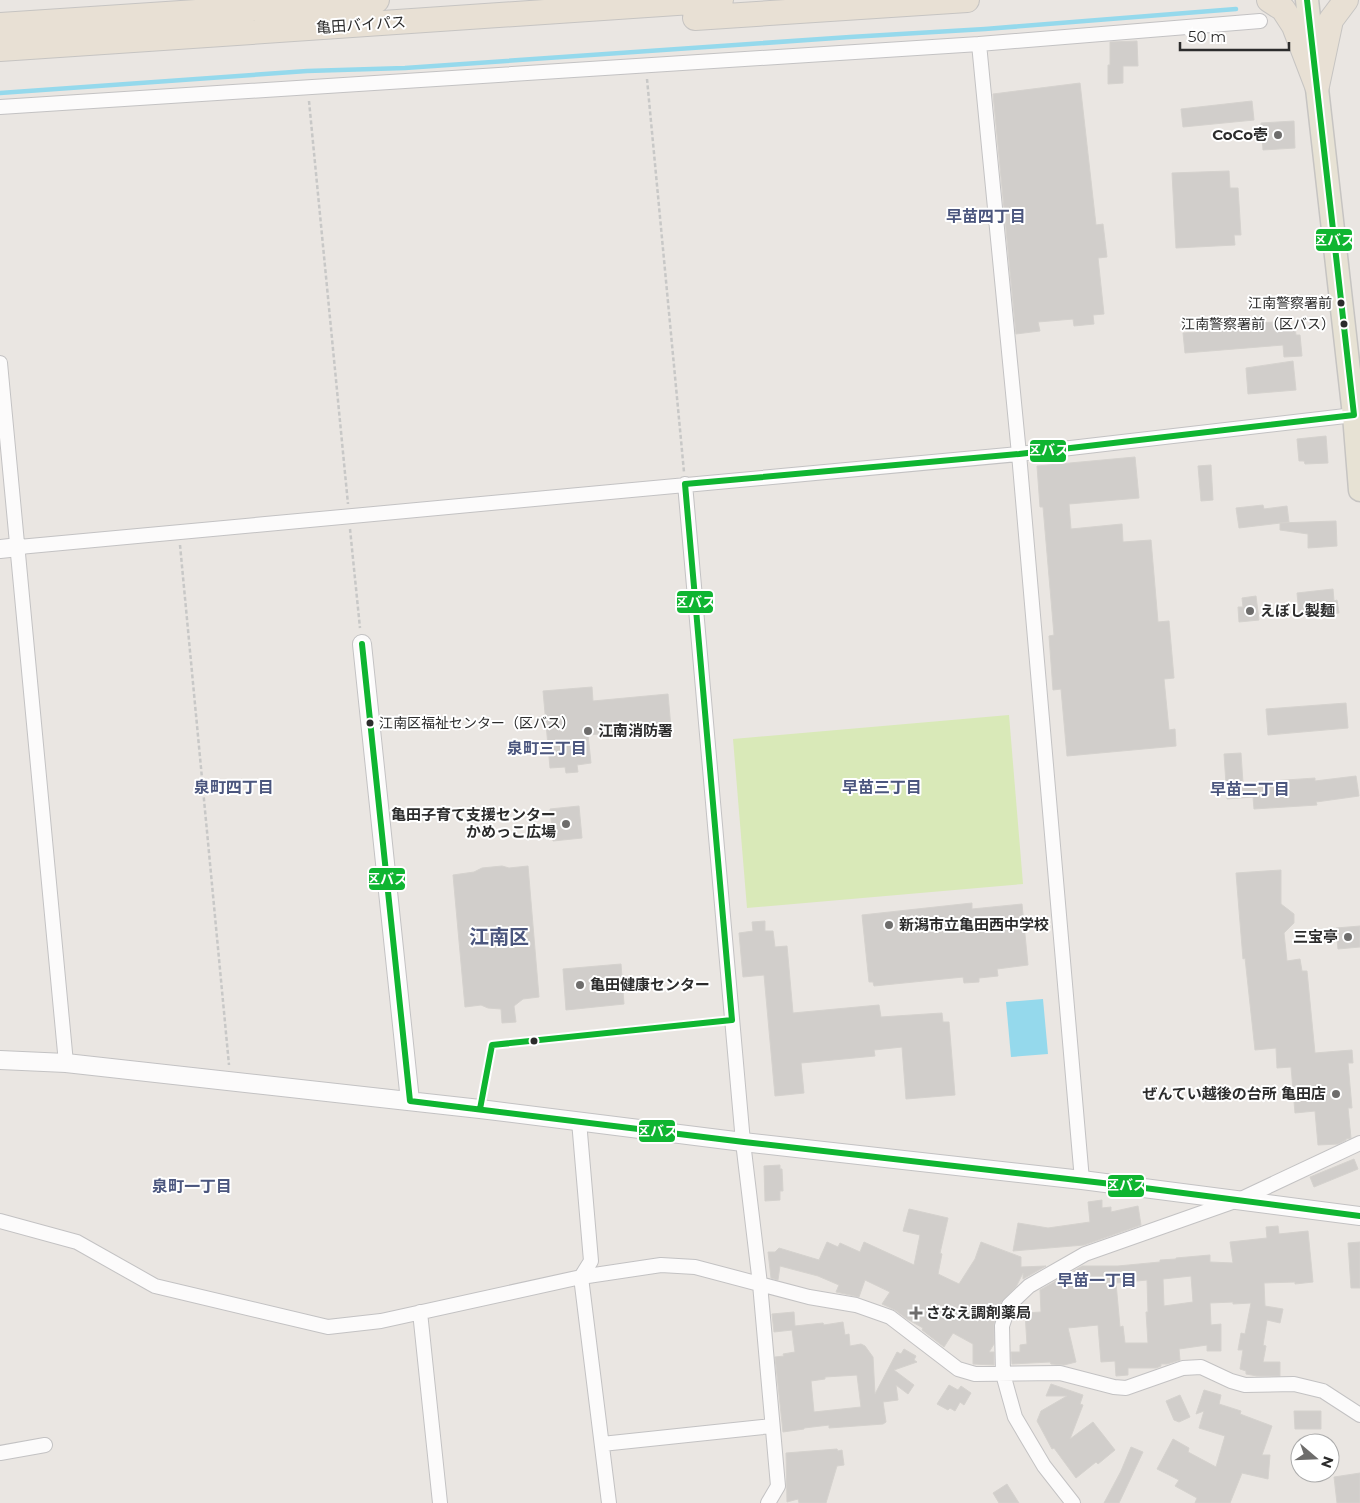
<svg xmlns="http://www.w3.org/2000/svg" width="1360" height="1503" font-family="Montserrat,'Noto Sans JP',sans-serif">
	<style>
		.pitch { fill: #d9e9b8 }
		.water { fill: #95d9ec }
		.lines { fill: none; stroke-linecap: round; stroke-linejoin: round }
		.stream { stroke: #95d9ec; stroke-width: 4.5 }
		.building { fill: #d1cecb; stroke: #d5d2ce; fill-rule: evenodd }
		.service-casing { stroke: #c3c2c3; stroke-width: 9 }
		.minor-casing { stroke: #c3c2c3; stroke-width: 16 }
		.tertiary-casing { stroke: #c3c2c3; stroke-width: 20 }
		.primary-casing { stroke: #c6c4c2; stroke-width: 25 }
		.trunk-casing { stroke: #c6c4c2; stroke-width: 26 }
		.path { stroke: #c8c8c7; stroke-width: 2.5; stroke-dasharray: 4 2.5; stroke-linecap: butt }
		.service { stroke: #fcfbfb; stroke-width: 7 }
		.minor { stroke: #fcfbfb; stroke-width: 14 }
		.tertiary { stroke: #fcfbfb; stroke-width: 18 }
		.primary { stroke: #e7e2d4; stroke-width: 22 }
		.trunk { stroke: #e8e0d4; stroke-width: 24 }
		.bus-1-casing { stroke: #fff; stroke-width: 10 }
		.bus-1 { stroke: #0fb531; stroke-width: 6 }
		.poi-dot { fill: #6e6d6c; stroke: #fff; stroke-width: 2 }
		.bus-dot { fill: #2c2c2c; stroke: #fff; stroke-width: 2 }
		.labels { text-anchor: middle; stroke-width: 4; stroke-linejoin: round; paint-order: stroke }
		.bus-label { font-size: 14px; fill: #2c2c2c; stroke: #fff; text-anchor: end }
		.street-label { font-size: 15px; fill: #2c2c2c; stroke: #fff }
		.poi-label { font-size: 15px; font-weight: bold; fill: #2c2c2c; stroke: #fff; text-anchor: start }
		.neighbourhood-label { font-size: 16px; font-weight: bold; fill: #4b567e; stroke: #fff }
		.district-label { font-size: 20px; font-weight: bold; fill: #4b567e; stroke: #fff }
		.line-badge { stroke: #fff; stroke-width: 2 }
		.badge-label { font-size: 14px; text-anchor: middle; font-weight: bold; fill: #fff }
	</style>
	<rect width="100%" height="100%" fill="#eae6e2"/>
	<path class="pitch" d="M1009 715 1023 884 747 908 733 739Z"/>
	<path class="water" d="M1043 999 1048 1054 1011 1057 1006 1002Z"/>
	<g class="lines">
		<path class="stream" d="M0 93 307 71 405 68 850 37 985 29 1236 9"/>
	</g>
	<path class="building" d="M1137 41 1138 66H1123V83L1108 84V65H1110V42Z
		M1080 83 1096 225 1103 224 1107 257 1098 258 1104 314 1093 315 1094 324 1074 326 1073 319 1038 322 1040 331 1016 334 993 94Z
		M1252 101 1254 120 1183 127 1181 109Z
		M1294 121 1295 148 1263 150 1261 123Z
		M1229 171 1230 188H1238L1241 235H1234L1235 245 1176 248 1172 173Z
		M1286 321 1287 327H1295L1296 335H1300L1302 356 1284 357 1283 345 1185 353 1183 333 1262 327 1261 323Z
		M1293 361 1296 390 1248 394 1246 368Z
		M1326 436 1328 463 1305 464 1304 461H1299L1297 439Z
		M1135 457 1139 498 1069 504 1071 529 1122 524 1123 542 1151 540 1158 622 1169 621 1174 678 1164 679 1169 730 1175 729 1176 746 1067 756 1061 689 1053 690 1049 636 1054 635 1043 507H1040L1037 466Z
		M1211 465 1213 500 1201 501 1198 466Z
		M1263 505 1264 509 1287 506 1289 522 1239 528 1236 508Z
		M1336 521 1337 546 1308 548V534L1280 530V523Z
		M1333 589 1334 601 1337 600 1339 613 1312 616V613L1299 614 1297 593Z
		M1256 596 1259 620 1239 622 1238 607H1243L1242 598Z
		M592 687 593 701 668 694 671 728 588 735 591 763 577 765 578 772 566 773 565 767 550 768 543 691Z
		M1346 703 1348 728 1268 735 1266 709Z
		M1241 753 1243 783 1315 778V781L1356 776 1359 796 1316 802 1317 805 1254 809 1253 797 1227 799 1224 754Z
		M579 806 582 838 553 841 550 809Z
		M502 866 509 868 528 866 539 997 523 999 514 1006 516 1022 502 1023 501 1009 488 1008 481 1005 465 1007 453 875 474 872 482 868Z
		M1281 870V904L1294 914V923L1284 933 1287 961 1300 959 1302 971H1307L1315 1053 1352 1050 1353 1063H1348L1352 1108H1348L1351 1138 1346 1139V1140L1338 1144 1318 1145 1315 1111 1295 1113 1291 1067 1277 1068 1276 1048 1255 1050 1245 958 1243 959 1236 873Z
		M972 903V909L1022 904 1028 965 997 969 998 976 979 978V982L964 983 963 977 874 986 873 982H869L862 915Z
		M765 921V931H773L775 947 787 946 793 1013 879 1005 881 1017 942 1013 943 1022H949L955 1095 906 1099 902 1047 874 1050 875 1056 801 1063 804 1093 775 1096 764 975 743 977 739 933 753 931 752 922Z
		M1360 926V947L1338 949 1336 928Z
		M621 964 624 1004 566 1010 563 969Z
		M1354 1159 1358 1169 1314 1187 1310 1177Z
		M780 1165V1169H782L783 1191H780V1200L765 1201 764 1166Z
		M1102 1200V1208L1111 1207V1212L1138 1206 1141 1225 1084 1245 1013 1251 1018 1223 1048 1228 1090 1222 1088 1202Z
		M909 1209 948 1218 940 1253 942 1254 938 1274 959 1284 975 1259 981 1242 1021 1257V1267L1046 1266 1023 1279V1273L1016 1287 1001 1302 994 1324V1344L989 1352H994V1365L973 1364V1344L953 1333 944 1347 922 1330 923 1328 907 1319 895 1310 882 1304 890 1292 865 1280 859 1297 836 1292 839 1285 818 1276 780 1266 778 1280 771 1278 768 1252H775L779 1248 819 1260 827 1242 838 1247 840 1243 860 1252 864 1242 914 1265 920 1235 903 1231Z
		M1278 1226 1279 1234 1308 1231 1313 1282 1295 1284V1282L1264 1283 1265 1306 1283 1309 1280 1323 1267 1320 1263 1345 1266 1346 1263 1362H1280V1376H1257L1246 1374V1371L1240 1369 1243 1350H1238L1241 1333 1245 1334 1251 1303 1233 1304V1302L1210 1303 1211 1325 1221 1324V1351H1207V1345L1179 1349 1180 1360 1167 1364H1161V1366L1156 1368H1128V1375L1116 1376 1115 1361 1101 1362 1098 1325 1068 1328 1076 1362 1064 1365 1051 1364 1050 1362 1012 1364 1011 1352H1020V1345L1027 1344 1025 1313 1041 1312 1040 1290 1082 1266H1118L1160 1262V1260L1176 1259V1258L1210 1255V1262L1233 1263 1230 1242 1267 1238 1266 1227ZM1191 1276 1193 1302 1164 1306 1163 1279ZM1147 1280 1148 1312H1146L1148 1343H1125L1123 1326 1120 1327 1116 1283Z
		M1360 1242V1288H1351L1348 1243Z
		M794 1312 795 1326 823 1323 824 1325 843 1322 845 1335 849 1334 850 1346 861 1344 865 1346 873 1357 875 1394 897 1352 901 1354 904 1349 916 1356 914 1360 917 1362 894 1370 914 1385 908 1394 896 1385 898 1400 883 1402 886 1422 883 1424 829 1428V1425L804 1428V1429L783 1432 775 1357 784 1356 783 1354 795 1352 792 1330 774 1332 772 1314ZM857 1375 861 1407 814 1412 811 1381 825 1379V1377Z
		M1051 1384 1083 1395 1080 1404 1083 1405 1070 1439 1093 1422 1115 1450 1098 1464 1096 1462 1076 1478 1054 1448 1052 1449 1037 1421 1041 1411 1067 1396H1046Z
		M949 1385 958 1390 961 1386 971 1393 964 1405 960 1402 955 1411 950 1408 948 1410 937 1404Z
		M1204 1390 1221 1395 1219 1404 1241 1411 1240 1414 1272 1426 1262 1455H1270L1268 1479 1242 1473 1230 1503H1195L1197 1498 1175 1486 1179 1480 1157 1469 1173 1439 1189 1448 1188 1452 1216 1467 1225 1436 1199 1428 1204 1411 1196 1414Z
		M1180 1395 1190 1417 1179 1422 1174 1420 1166 1401Z
		M1294 1411H1321V1429H1295Z
		M1131 1447 1143 1452 1119 1503H1104L1121 1471Z
		M837 1449 838 1451 842 1450 844 1465 837 1466 826 1503H799L798 1499 787 1502 786 1453Z
		M1360 1473V1503H1337L1334 1477Z
		M1007 1484 1019 1503H999L993 1493Z"/>
	<g class="lines">
		<defs>
			<path id="service" d="M480 1109 492 1045 732 1020"/>
			<path id="minor" d="M979 44 1019 454 1082 1180
				M0 107 979 44 1260 21
				M0 363 66 1063
				M685 484 731 1007 743 1142 760 1284 778 1486 768 1503
				M19 547 1019 454 1354 415
				M579 1121 591 1261 581 1277 609 1503
				M0 1221 77 1242 155 1286 328 1327 381 1321 581 1277 661 1265 695 1267 809 1297 856 1305 890 1317 958 1369 975 1374 1060 1373 1114 1387 1126 1388 1183 1368 1201 1367 1231 1381 1245 1385 1294 1384 1323 1391 1360 1415
				M420 1312 440 1503
				M602 1444 772 1426
				M0 1453 45 1445
				M1073 1503 1044 1466 1015 1417 1003 1374 1002 1326 1009 1305 1029 1286 1085 1254 1241 1199 1360 1143"/>
			<path id="tertiary" d="M0 549 19 547
				M362 644 410 1101
				M0 1060 66 1063 480 1109 743 1142 1082 1180 1360 1216"/>
			<path id="primary" d="M1307 0 1354 415 1360 490"/>
			<path id="trunk" d="M1269 0 1283 9 1294 26 1317 86
				M695 18 967 0
				M0 25 377 0
				M0 49 721 0
				M1317 86 1331 20 1346 0"/>
		</defs>
		<use href="#service" class="service-casing"/>
		<use href="#minor" class="minor-casing"/>
		<use href="#tertiary" class="tertiary-casing"/>
		<use href="#primary" class="primary-casing"/>
		<use href="#trunk" class="trunk-casing"/>
		<path class="path" d="M647 79 684 472
			M309 101 348 504
			M350 529 360 628
			M180 545 229 1065"/>
		<use href="#service" class="service"/>
		<use href="#minor" class="minor"/>
		<use href="#tertiary" class="tertiary"/>
		<use href="#primary" class="primary"/>
		<use href="#trunk" class="trunk"/>
		<defs>
			<path id="bus-1" d="M362 644 410 1101 744 1142 1129 1186 1360 1216
				M480 1109 492 1045 732 1020 685 484 1019 454 1354 415 1307 0"/>
		</defs>
		<use href="#bus-1" class="bus-1-casing"/>
		<use href="#bus-1" class="bus-1"/>
	</g>
	<g class="poi-dot">
		<circle cx="1278" cy="135" r="5"/>
		<circle cx="1250" cy="611" r="5"/>
		<circle cx="588" cy="731" r="5"/>
		<circle cx="566" cy="824" r="5"/>
		<circle cx="889" cy="925" r="5"/>
		<circle cx="1348" cy="937" r="5"/>
		<circle cx="580" cy="985" r="5"/>
		<circle cx="1336" cy="1094" r="5"/>
		<path d="M913.5 1305.5h5v5h5v5h-5v5h-5v-5h-5v-5h5z"/>
	</g>
	<g class="bus-dot">
		<circle cx="1341" cy="303" r="4.5"/>
		<circle cx="1344" cy="324" r="4.5"/>
		<circle cx="370" cy="723" r="4.5"/>
		<circle cx="534" cy="1041" r="4.5"/>
	</g>
	<g class="labels">
		<g class="bus-label">
			<text x="1332" y="308">江南警察署前</text>
			<text x="1335" y="329">江南警察署前（区バス）</text>
			<text x="379" y="728" text-anchor="start">江南区福祉センター（区バス）</text>
		</g>
		<g class="street-label">
			<text transform="translate(361 25) rotate(-4)" y="5">亀田バイパス</text>
		</g>
		<g class="poi-label">
			<text x="1268" y="140" text-anchor="end">CoCo壱</text>
			<text x="1260" y="616">えぼし製麺</text>
			<text x="598" y="736">江南消防署</text>
			<text x="556" y="820" text-anchor="end">亀田子育て支援センター<tspan x="556" dy="17">かめっこ広場</tspan></text>
			<text x="899" y="930">新潟市立亀田西中学校</text>
			<text x="1338" y="942" text-anchor="end">三宝亭</text>
			<text x="590" y="990">亀田健康センター</text>
			<text x="1326" y="1099" text-anchor="end">ぜんてい越後の台所 亀田店</text>
			<text x="926" y="1318">さなえ調剤薬局</text>
		</g>
		<g class="neighbourhood-label">
			<text x="986" y="222">早苗四丁目</text>
			<text x="547" y="754">泉町三丁目</text>
			<text x="234" y="793">泉町四丁目</text>
			<text x="882" y="793">早苗三丁目</text>
			<text x="1250" y="795">早苗二丁目</text>
			<text x="192" y="1192">泉町一丁目</text>
			<text x="1097" y="1286">早苗一丁目</text>
		</g>
		<g class="district-label">
			<text x="499" y="944">江南区</text>
		</g>
	</g>
	<g class="line-badge">
		<rect x="1315" y="228" width="38" height="24" rx="5" fill="#0fb531"/>
		<rect x="1029" y="439" width="38" height="24" rx="5" fill="#0fb531"/>
		<rect x="676" y="590" width="38" height="24" rx="5" fill="#0fb531"/>
		<rect x="368" y="867" width="38" height="24" rx="5" fill="#0fb531"/>
		<rect x="638" y="1119" width="38" height="24" rx="5" fill="#0fb531"/>
		<rect x="1107" y="1174" width="38" height="24" rx="5" fill="#0fb531"/>
	</g>
	<g class="badge-label">
		<text x="1334" y="245">区バス</text>
		<text x="1048" y="455">区バス</text>
		<text x="695" y="607">区バス</text>
		<text x="387" y="884">区バス</text>
		<text x="657" y="1136">区バス</text>
		<text x="1126" y="1190">区バス</text>
	</g>
	<g transform="translate(1315 1458) rotate(109)"><circle r="24" fill="#ffffff" stroke="#ababab"/>
	<path d="M0-4L9 19L0 12L-9 19Z" fill="#6e6d6c"/>
	<text y="-8" font-size="14" font-weight="bold" text-anchor="middle" fill="#2c2c2c">N</text>
	</g>
	<path d="M1180 42v8h109v-8" fill="none" stroke="#2c2c2c" stroke-width="2.5"/>
	<text x="1188" y="42" font-size="15" fill="#2c2c2c" stroke="#ffffff" stroke-width="4" paint-order="stroke">50 m</text>
</svg>
